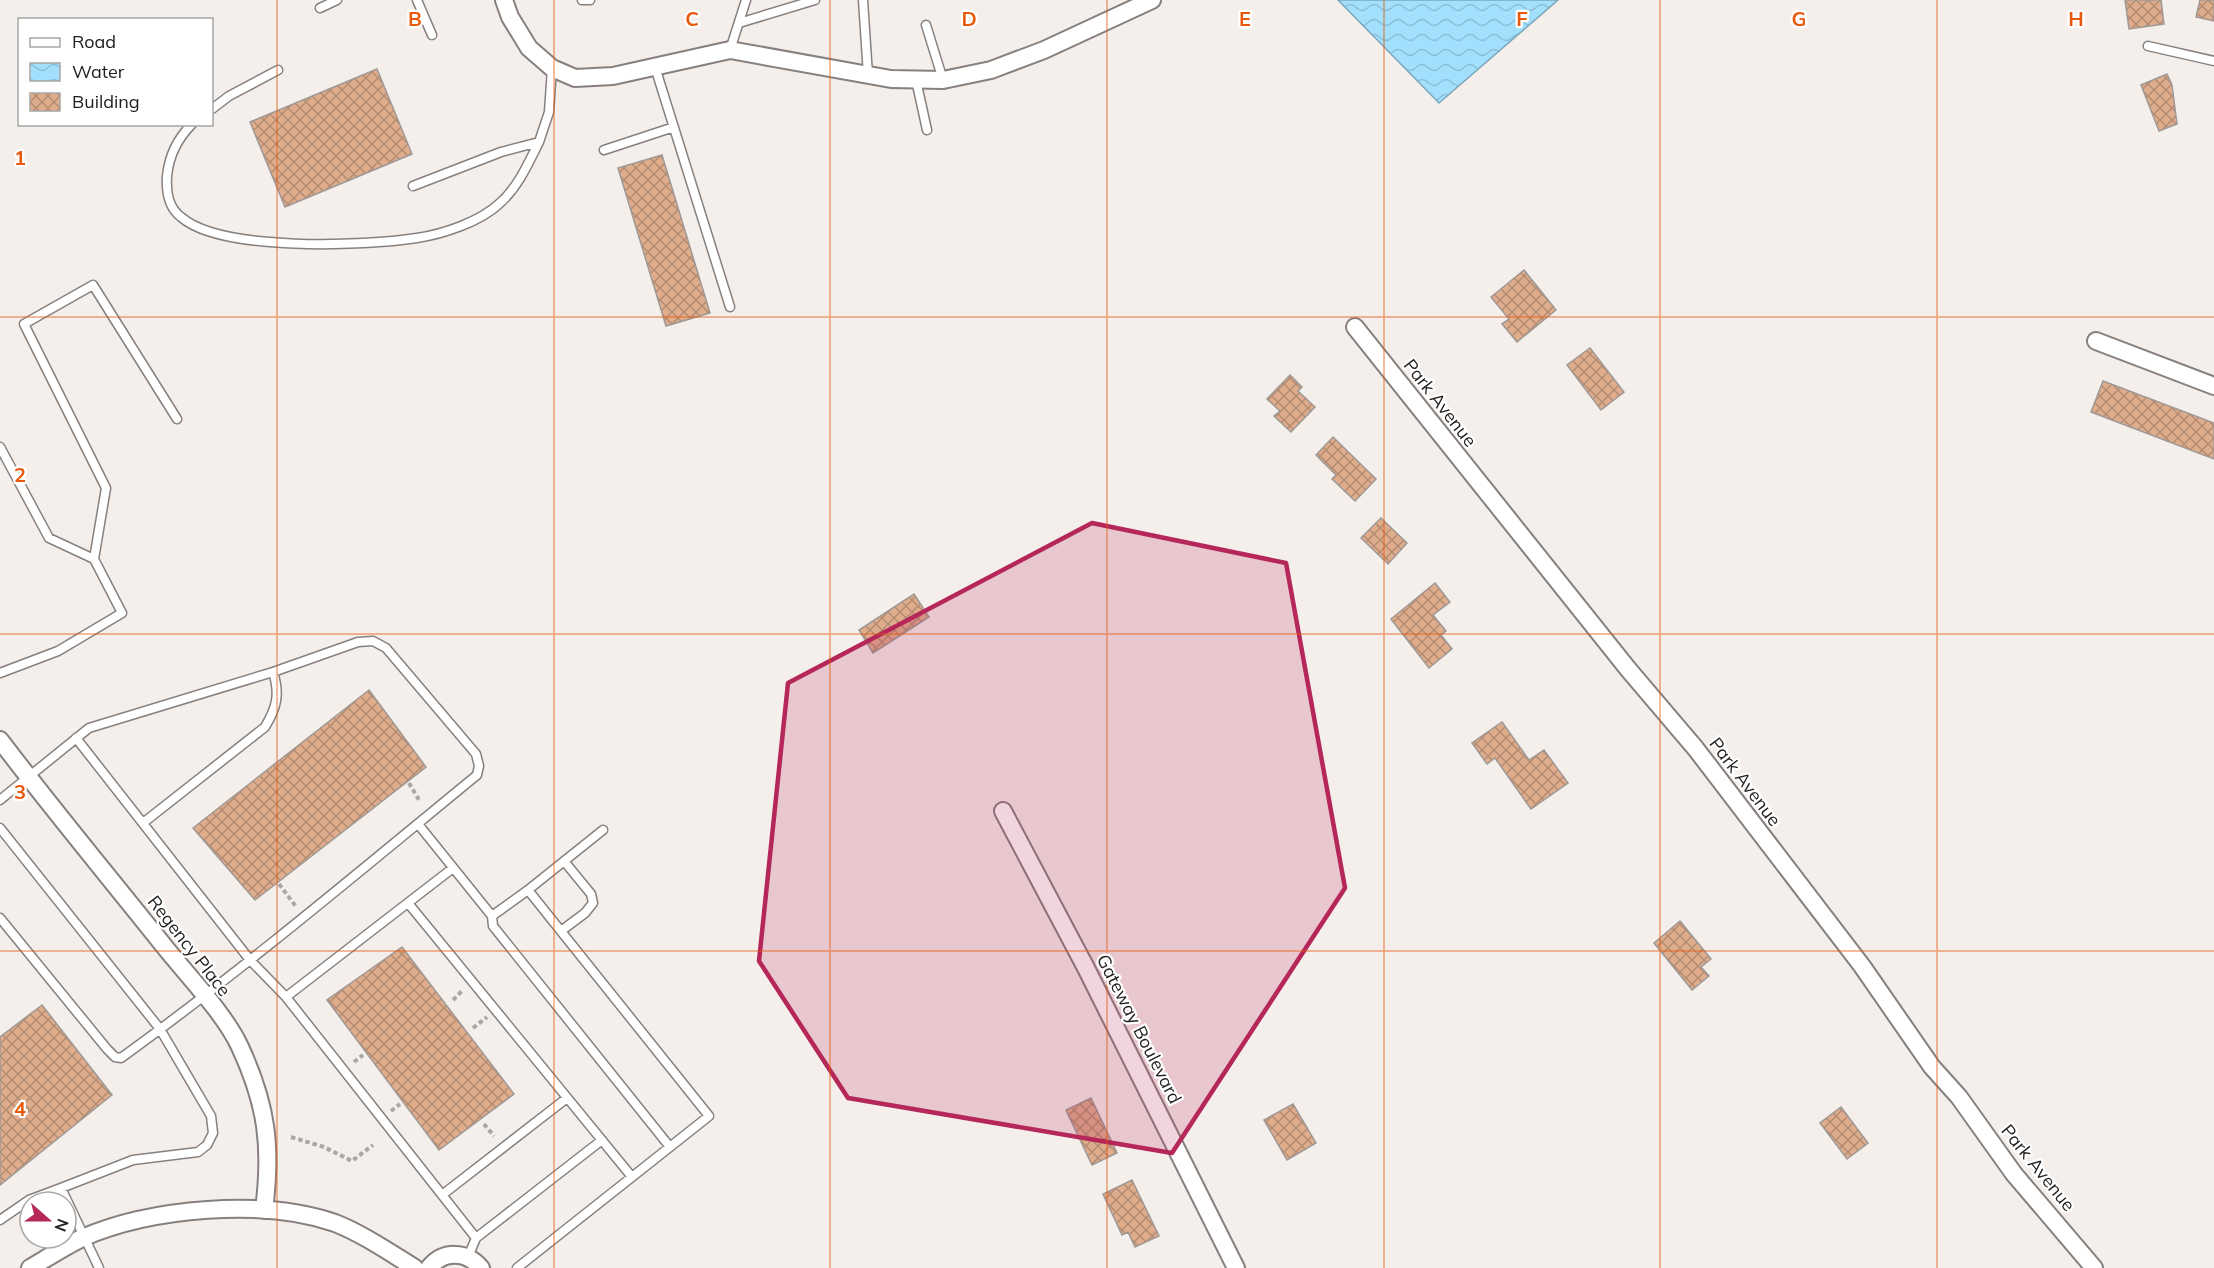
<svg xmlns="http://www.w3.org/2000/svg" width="2214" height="1268" font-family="Mulish,sans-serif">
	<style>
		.water { fill: url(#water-waves); stroke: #7ca7ba; stroke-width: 1.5 }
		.building { fill: url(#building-cross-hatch); stroke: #9e9996; stroke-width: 1.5 }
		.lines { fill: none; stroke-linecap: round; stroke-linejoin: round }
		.service-casing { stroke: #86817e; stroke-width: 11 }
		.minor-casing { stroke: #86817e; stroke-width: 20 }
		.path { stroke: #aba7a4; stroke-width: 4; stroke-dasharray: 4.5 3; stroke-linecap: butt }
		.service { stroke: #fff; stroke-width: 8 }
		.minor { stroke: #fff; stroke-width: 16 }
		.marked { fill: #b52659; fill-opacity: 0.2; stroke: #b52659; stroke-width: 4.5; stroke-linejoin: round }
		.grid { fill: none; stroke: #e8590c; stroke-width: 1.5; stroke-opacity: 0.55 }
		.labels { text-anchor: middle; stroke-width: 4.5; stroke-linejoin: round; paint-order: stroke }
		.street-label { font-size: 18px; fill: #22211f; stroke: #fff }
		.grid-label { font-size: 20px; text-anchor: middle; font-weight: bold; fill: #e8590c; stroke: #fff; stroke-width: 4.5; stroke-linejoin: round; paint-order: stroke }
	</style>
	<defs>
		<pattern id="water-waves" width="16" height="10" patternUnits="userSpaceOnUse" patternTransform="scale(1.5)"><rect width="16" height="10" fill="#a2e0fd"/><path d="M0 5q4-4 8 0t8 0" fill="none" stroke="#8bc0d8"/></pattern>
		<pattern id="building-cross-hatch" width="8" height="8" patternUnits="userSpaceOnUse" patternTransform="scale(1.5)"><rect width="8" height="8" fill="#dfac8c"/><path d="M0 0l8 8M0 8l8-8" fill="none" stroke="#b48c72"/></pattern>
	</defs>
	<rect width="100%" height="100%" fill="#f5efec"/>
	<path class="water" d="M1338 0H1558L1439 103Z"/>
	<path class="building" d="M2125 0H2161L2164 24 2129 29Z
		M2200 0H2214V21L2196 17Z
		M377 69 412 154 285 207 250 122Z
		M2167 74 2172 85 2177 124 2159 131 2141 85Z
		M662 155 710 313 666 326 618 168Z
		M1524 270 1556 310 1517 342 1502 324 1509 319 1491 297Z
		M1590 348 1624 392 1601 410 1567 365Z
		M1290 375 1302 387 1298 391 1315 407 1291 432 1274 416 1280 411 1267 399Z
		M2103 381 2214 423V459L2091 412Z
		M1333 437 1376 479 1355 501 1332 479 1336 475 1316 455Z
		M1381 518 1407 543 1388 564 1361 538Z
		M1435 583 1450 602 1433 615 1446 631 1441 635 1452 649 1429 668 1391 619Z
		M914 594 929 617 873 653 859 630Z
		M369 690 426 767 255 900 193 828Z
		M1502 722 1529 760 1544 750 1568 783 1531 809 1495 758 1487 764 1472 743Z
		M1680 921 1711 959 1701 967 1709 976 1692 990 1654 943Z
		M402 947 514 1094 439 1150 327 1000Z
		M42 1005 112 1095 0 1185V1037Z
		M1091 1098 1117 1153 1092 1165 1066 1110Z
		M1293 1104 1316 1143 1287 1160 1264 1120Z
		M1841 1107 1868 1143 1847 1159 1820 1123Z
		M1132 1180 1159 1236 1135 1247 1128 1232 1122 1235 1103 1194Z"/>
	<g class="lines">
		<defs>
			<path id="service" d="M417 0 432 35
				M582 0H590
				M863 0 868 75
				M320 8 337 0
				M739 23 815 0
				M926 25 943 80
				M2148 46 2214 61
				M730 50 746 0
				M655 67 730 307
				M916 80 927 130
				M212 109 229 96 278 70
				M192 124C177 139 169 156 167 176 166 192 168 207 181 217 221 252 365 246 417 238 443 234 480 222 500 203 518 187 528 164 539 142
				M604 150 674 127
				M413 186 501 152 539 142 549 112 552 68
				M0 447 49 538 94 559 122 613 58 651 0 673
				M94 559 106 488 24 324 93 285 177 419
				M76 738 250 960 286 997 476 1238 468 1257
				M0 800 89 728 273 672 358 642 373 641 386 648 476 754 479 766 477 775C360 871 244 969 121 1058L115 1057 107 1049 0 918
				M143 823 265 727C277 707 280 694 273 672
				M418 824 492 916 528 890 709 1116 517 1268
				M0 828 160 1029 211 1116 213 1133 207 1145 198 1152 133 1160 61 1188
				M528 890 603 830
				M408 903 632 1177
				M492 916 493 926 670 1147
				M561 931 585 913 593 903 591 894 564 861
				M286 997 453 868
				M442 1195 567 1098
				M0 1220 29 1200 61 1188 99 1268
				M476 1238 602 1140"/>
			<path id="minor" d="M504 0 510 17 529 48 552 68 575 78 613 76 730 50 891 79 943 80 991 70 1044 50 1152 0
				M1355 327 1628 669 1696 749 1862 966 1932 1067 1959 1097 2014 1174 2094 1268
				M2096 341 2214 386
				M0 740C53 810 109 877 164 946 187 975 225 1014 240 1047 267 1105 272 1147 264 1210
				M1003 811 1086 968 1236 1268
				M30 1268C47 1258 64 1247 82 1238 151 1208 263 1198 335 1223 363 1234 389 1252 415 1268
				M429 1268C443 1250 467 1251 481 1268"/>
		</defs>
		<use href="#service" class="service-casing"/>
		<use href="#minor" class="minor-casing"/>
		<path class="path" d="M409 783 419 800
			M279 884 297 908
			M453 1000 463 990
			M473 1028 487 1017
			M354 1062 363 1055
			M391 1111 400 1104
			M484 1124 494 1136
			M291 1137 324 1147 352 1161 373 1145"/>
		<use href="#service" class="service"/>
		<use href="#minor" class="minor"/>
	</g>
	<path class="marked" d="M1092 523 1286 563 1345 888 1172 1153 848 1098 759 961 788 683Z"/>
	<path class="grid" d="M277 0V1268M554 0V1268M830 0V1268M1107 0V1268M1384 0V1268M1660 0V1268M1937 0V1268M0 317H2214M0 634H2214M0 951H2214"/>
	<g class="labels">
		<g class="street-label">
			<text transform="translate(1440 403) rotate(52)" y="6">Park Avenue</text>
			<text transform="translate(1745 782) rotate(53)" y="6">Park Avenue</text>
			<text transform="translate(189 946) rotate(52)" y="6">Regency Place</text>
			<text transform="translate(1139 1029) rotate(63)" y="6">Gateway Boulevard</text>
			<text transform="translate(2038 1168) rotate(51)" y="6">Park Avenue</text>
		</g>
	</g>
	<g class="grid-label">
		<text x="415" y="26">B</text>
		<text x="692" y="26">C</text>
		<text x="969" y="26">D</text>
		<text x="1245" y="26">E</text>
		<text x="1522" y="26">F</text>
		<text x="1799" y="26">G</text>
		<text x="2076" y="26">H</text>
		<text x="20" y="165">1</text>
		<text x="20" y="482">2</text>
		<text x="20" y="799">3</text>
		<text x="20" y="1116">4</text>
	</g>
	<rect x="18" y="18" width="195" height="108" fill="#ffffff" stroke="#a7a6a5" stroke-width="1.5"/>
	<rect x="30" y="38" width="30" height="9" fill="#ffffff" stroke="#a7a6a5" stroke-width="1.5"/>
	<text x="72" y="48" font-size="18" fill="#22211f">Road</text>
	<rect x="30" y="63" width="30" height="18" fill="url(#water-waves)" stroke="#a7a6a5" stroke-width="1.5"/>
	<text x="72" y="78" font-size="18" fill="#22211f">Water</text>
	<rect x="30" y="93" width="30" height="18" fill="url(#building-cross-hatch)" stroke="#a7a6a5" stroke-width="1.5"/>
	<text x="72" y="108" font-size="18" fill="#22211f">Building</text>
	<g transform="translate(48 1220) rotate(111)"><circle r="28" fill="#ffffff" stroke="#a7a6a5" stroke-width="1.5"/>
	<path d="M0-4.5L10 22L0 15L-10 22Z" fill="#b52659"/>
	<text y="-9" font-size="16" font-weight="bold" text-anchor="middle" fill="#22211f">N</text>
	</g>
</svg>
